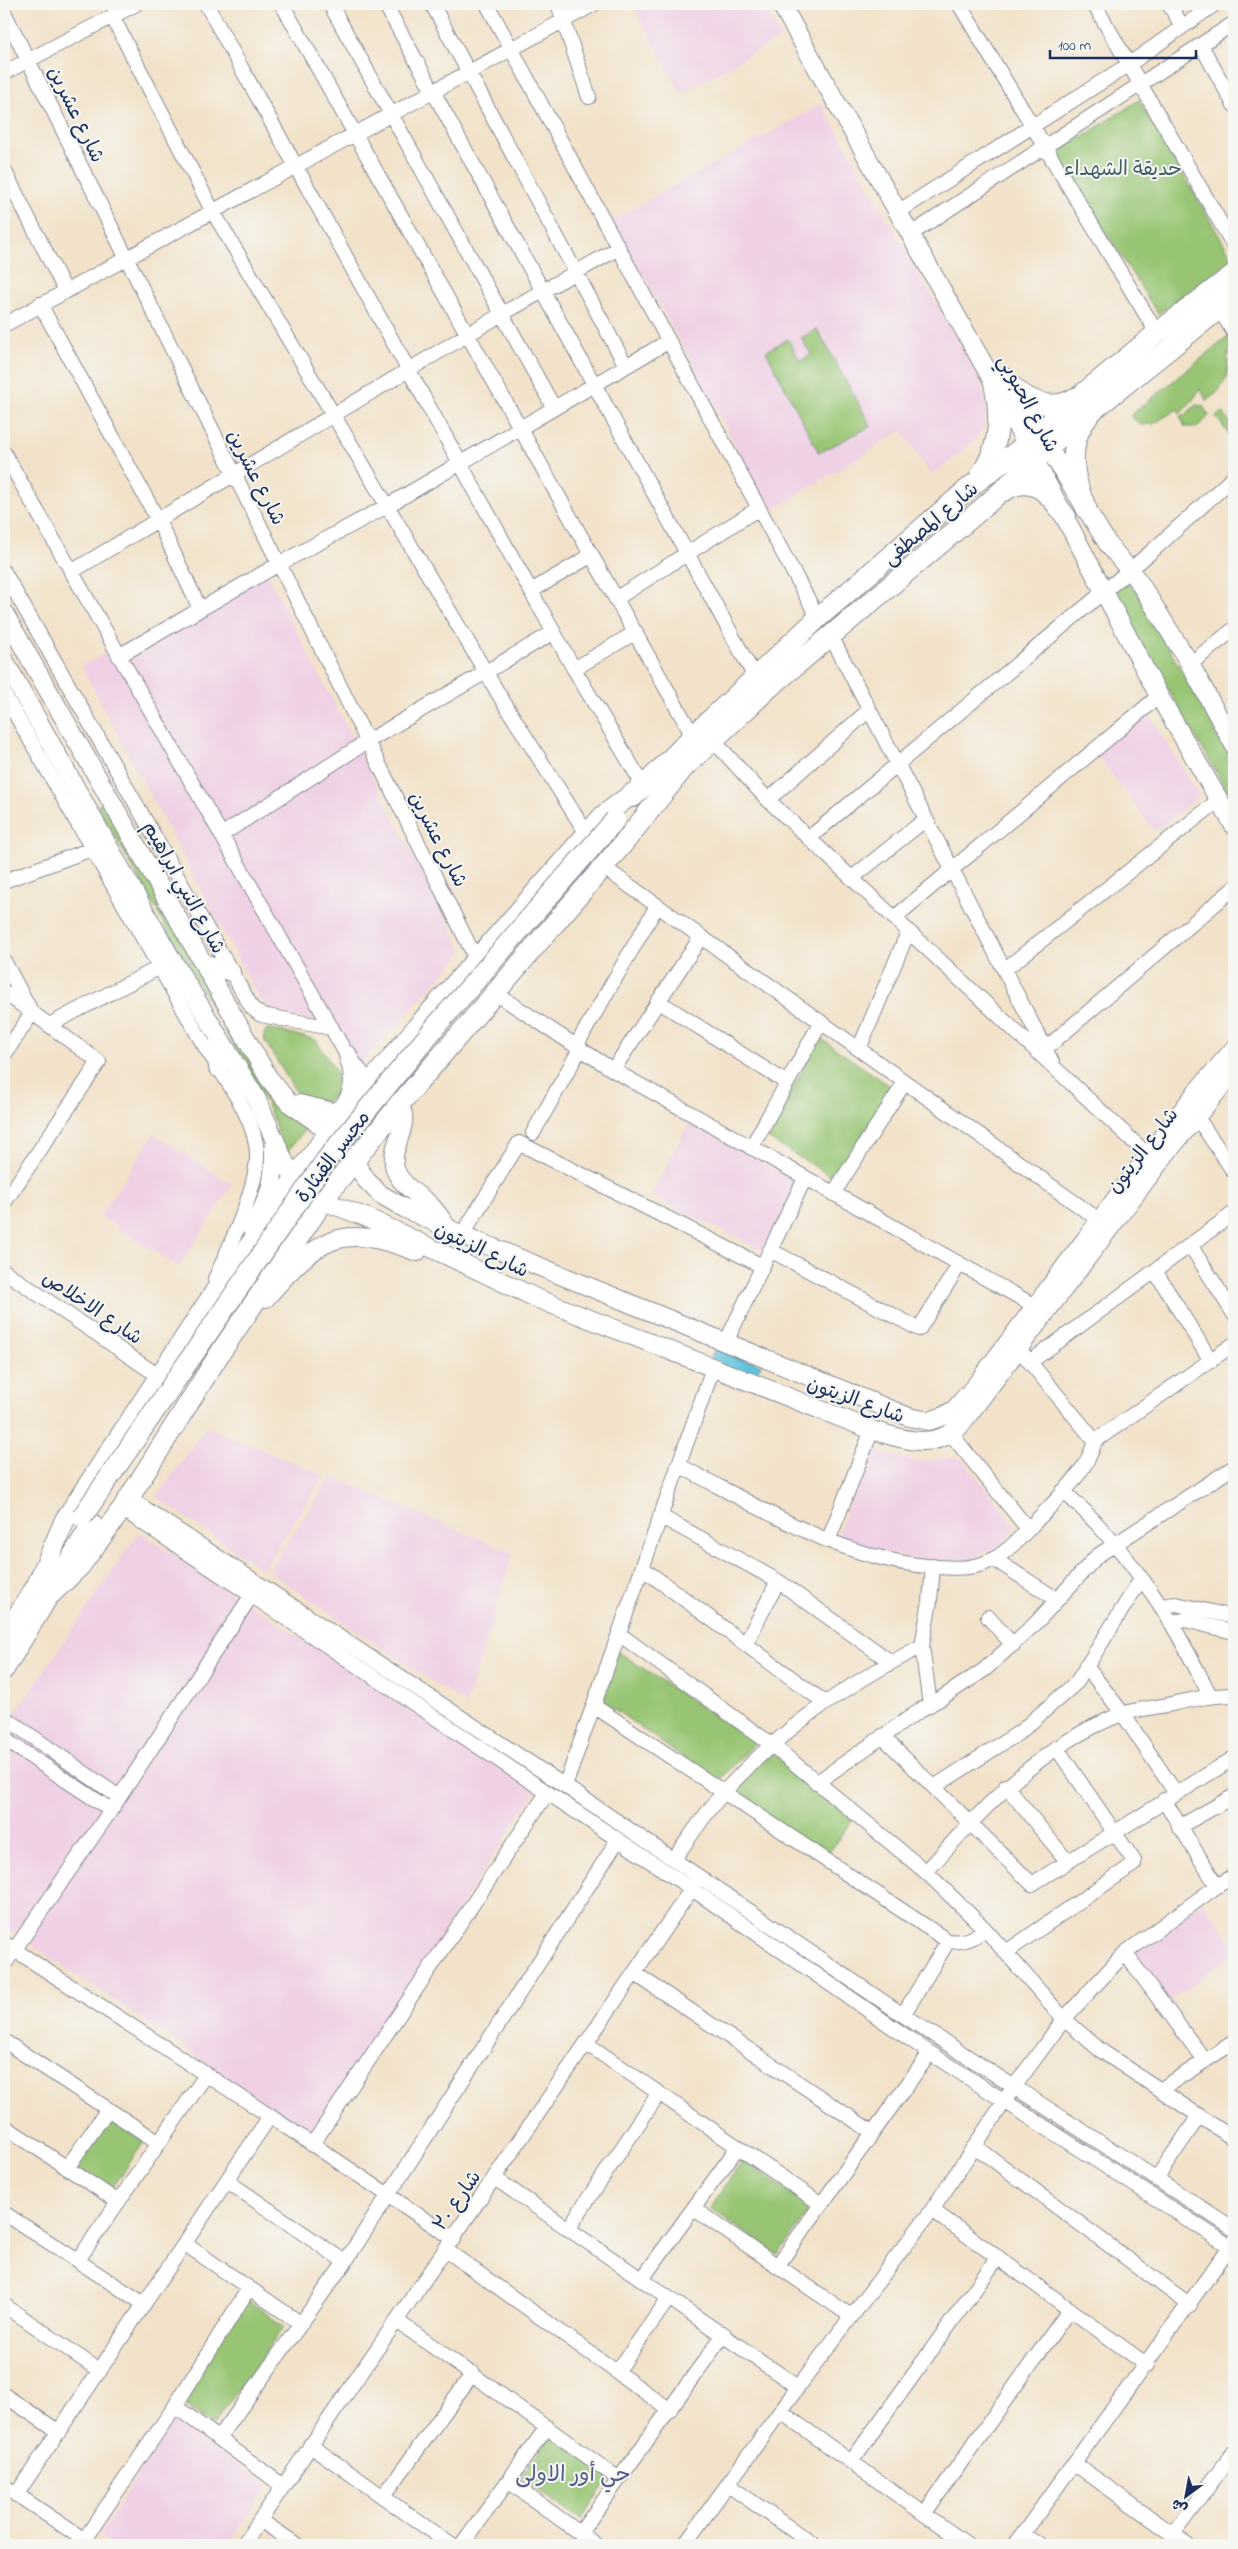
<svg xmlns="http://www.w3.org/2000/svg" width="1238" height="2549" font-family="'Indie Flower','Playpen Sans Arabic',sans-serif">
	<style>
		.built { fill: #efd0e5 }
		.green { fill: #98c573; stroke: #5a7a68 }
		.water { fill: #5dc2db; stroke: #3c789c }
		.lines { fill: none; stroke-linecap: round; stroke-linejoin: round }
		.minor-casing { stroke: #868894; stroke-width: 16 }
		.major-casing { stroke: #868894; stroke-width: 20 }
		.highway-casing { stroke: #868894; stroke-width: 22 }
		.minor { stroke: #fff; stroke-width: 14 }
		.major { stroke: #fff; stroke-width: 18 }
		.highway { stroke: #fff; stroke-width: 20 }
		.highway-bridge-casing { stroke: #868894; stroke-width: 22; stroke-linecap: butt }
		.highway-bridge { stroke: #fff; stroke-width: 20 }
		.labels { text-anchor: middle; stroke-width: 4; stroke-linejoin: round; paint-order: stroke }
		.street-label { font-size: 20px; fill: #1b2f5e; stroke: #f6f6f2 }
		.park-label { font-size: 20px; fill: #405c64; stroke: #f6f6f2 }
		.quarter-label { font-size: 22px; fill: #545b89; stroke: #f6f6f2 }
	</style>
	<rect width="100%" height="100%" fill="#f6f6f2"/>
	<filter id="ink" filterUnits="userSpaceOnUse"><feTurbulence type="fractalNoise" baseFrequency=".02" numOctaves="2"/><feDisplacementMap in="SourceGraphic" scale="10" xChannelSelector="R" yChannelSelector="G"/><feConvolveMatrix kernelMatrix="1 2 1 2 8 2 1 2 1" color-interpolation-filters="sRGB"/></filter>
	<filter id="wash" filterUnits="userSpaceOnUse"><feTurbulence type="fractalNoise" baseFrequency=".0096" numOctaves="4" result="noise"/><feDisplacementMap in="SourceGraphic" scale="20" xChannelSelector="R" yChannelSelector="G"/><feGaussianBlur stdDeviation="1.12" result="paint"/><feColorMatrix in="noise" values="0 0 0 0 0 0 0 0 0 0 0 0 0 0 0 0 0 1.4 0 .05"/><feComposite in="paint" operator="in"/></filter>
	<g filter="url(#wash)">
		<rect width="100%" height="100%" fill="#f2e2c9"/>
		<path class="built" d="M632 4H762L782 37 681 93Z
			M822 104 979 379 987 407 985 426 977 438 956 457 931 475 902 430 770 512 691 360 610 221Z
			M266 572 463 952 360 1065 330 1023 274 1013 259 998 81 666Z
			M1146 710 1200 797 1155 831 1094 751Z
			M689 1123 797 1182 764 1251 651 1196Z
			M154 1134 232 1185 179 1267 100 1216Z
			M206 1427 324 1475 263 1570 156 1497Z
			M869 1448 918 1462 951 1457 962 1459 1016 1527 1000 1546 968 1560H920L836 1540Z
			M331 1477 513 1553 466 1704 268 1571Z
			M139 1532 535 1792 312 2134 4 1926V1730Z
			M1203 1902 1234 1944V1954L1169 2001 1133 1953Z
			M176 2417 268 2486 228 2545H113L99 2536Z"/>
		<path class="green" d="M1139 100 1233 259 1158 314 1056 154Z
			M817 329 871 426 819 453 766 351 788 339 800 361 811 354 801 338Z
			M1229 336 1234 345V360L1227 352C1230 373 1226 389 1207 400L1200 389 1192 401 1180 414 1178 409 1153 424 1141 425 1130 416Z
			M1196 405 1203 406 1209 416 1198 427H1185L1180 416 1185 415Z
			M1223 412 1234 430V441L1216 417Z
			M1123 583 1130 584 1138 594 1234 764V803L1116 599V589Z
			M104 802 134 855 128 859 97 806Z
			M136 858 162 905 156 909 129 861Z
			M165 909 192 957 185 961 157 912Z
			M194 960 225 1013 218 1018 186 963Z
			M228 1016 273 1097 266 1102 220 1021Z
			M267 1029H272L316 1040C323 1052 337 1068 338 1081 341 1108 310 1105 296 1092L265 1041 264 1034Z
			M820 1038 893 1088 834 1178 766 1137Z
			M275 1100 289 1116 308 1126 286 1153 267 1104Z
			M614 1649 755 1743 718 1782 600 1699Z
			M767 1750 853 1818 827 1856 736 1793Z
			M107 2118 144 2142 111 2190 76 2167Z
			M743 2160 811 2207 778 2255 710 2208Z
			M244 2297 284 2327 213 2425 183 2403Z
			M550 2435 609 2478 580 2520 521 2477Z"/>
		<path class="water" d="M716 1346 761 1365 753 1380 709 1363Z"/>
	</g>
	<g filter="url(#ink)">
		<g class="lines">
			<defs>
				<path id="minor" d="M206 4 574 669 643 785
					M282 4 693 736
					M330 4 554 408
					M385 4 755 677
					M432 4 626 366
					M487 4 818 618
					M558 4 589 97
					M959 4 1157 333
					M1094 4 1234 246
					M1169 4 1182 26
					M4 12 476 959
					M112 16 212 210 501 698 587 834
					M1201 45 1234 105
					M4 73 136 4
					M4 170 65 290
					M898 212 1128 65 1215 4
					M911 234 1234 23
					M40 304 158 520 200 609
					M1219 308 1234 333
					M4 325 594 4
					M4 453 344 1050 370 1083 399 1105
					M4 572 252 1008 261 1015 332 1028
					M71 572 502 314 619 248
					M531 591 592 555
					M617 598 759 508
					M831 636 1052 1062
					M119 656 279 564 387 506 669 341
					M1190 664 1234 629
					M574 669 636 632
					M4 694C68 807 132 920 197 1033 216 1067 256 1115 257 1154 258 1186 229 1249 215 1279
					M713 740 768 800 1148 1155
					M768 800 869 710
					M221 835 368 741 554 632
					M809 838 1150 553 1234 477
					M603 867 1099 1220
					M852 878 926 819
					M4 881 92 849
					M657 906 576 1046 613 1070 1035 1306
					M894 918 1159 696
					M4 961 32 1013 4 1055
					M1004 970 1219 800
					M4 992 99 1062 4 1203
					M495 993 576 1046
					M658 1001 787 1083
					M49 1025 160 967
					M859 1049 908 932
					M1045 1049 1234 888
					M613 1070 701 937
					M1196 1116 1234 1172
					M533 1133 580 1049
					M751 1148 821 1022
					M833 1194 905 1082
					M462 1235 519 1143 762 1266
					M1190 1245 1234 1314
					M770 1250 919 1329 959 1265
					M4 1271 160 1377
					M1155 1271 1211 1361
					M726 1342 805 1178
					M1024 1355 1095 1441
					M1030 1362 1234 1213
					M951 1434 1028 1529
					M678 1465C760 1507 842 1561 937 1567 953 1568 970 1569 985 1563 1007 1555 1024 1533 1040 1517 1061 1495 1087 1471 1095 1441L1234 1344
					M1063 1491C1100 1523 1133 1564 1160 1605 1179 1633 1194 1665 1210 1695
					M129 1498 565 1786 903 2015 1234 2229
					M122 1509 692 1889 930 2053 1234 2249
					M660 1516 778 1581 891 1662
					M828 1541 872 1430
					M994 1559 1056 1599
					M642 1568 824 1702
					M1161 1606 1176 1604 1234 1617
					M988 1617 1013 1645
					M1170 1622 1185 1620 1234 1632
					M619 1634 771 1744 926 1872 985 1929 1064 2019 1100 2050 1234 2139
					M746 1643 778 1581
					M1086 1666 1123 1714 1175 1792
					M930 1705 922 1646 930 1601 933 1566
					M594 1706 948 1941C963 1943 974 1939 985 1929
					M4 1717 119 1797
					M882 1736 1032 1884 1234 1758
					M4 1739 111 1810
					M816 1783 922 1709 940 1699 984 1670 1036 1623 1097 1556 1234 1467
					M565 1786 713 1368
					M1006 1786 1067 1861
					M934 1787 1020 1732 1077 1682 1141 1579
					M1164 1800 1217 1886
					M1179 1827 1234 1796
					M674 1859C690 1837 706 1812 724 1792 783 1727 845 1686 922 1646
					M926 1872C982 1809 1040 1745 1122 1714 1136 1709 1152 1708 1167 1705 1190 1700 1211 1695 1234 1695
					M4 1943 270 2116 454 2239
					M1006 1952 1134 1864V1861L1056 1747
					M1125 1953 1205 2061
					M4 1965 111 1810 251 1596
					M634 1973 872 2132
					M903 2015 948 1941
					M4 2041 158 2142
					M587 2044 821 2204
					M1160 2090 1234 2042
					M4 2126 117 2201
					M312 2145 547 1793
					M976 2147 1190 2305
					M67 2168 108 2109
					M496 2179 798 2387
					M1156 2179 1199 2116
					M227 2181 345 2262
					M694 2209 851 2316
					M932 2210 1147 2365
					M4 2213 144 2304
					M568 2229 659 2093
					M185 2244 300 2323
					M446 2250 670 2410
					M78 2260 206 2075
					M777 2266 930 2053
					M642 2279 738 2147
					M4 2305 100 2371
					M397 2321 619 2479
					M617 2372 669 2298
					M4 2395 59 2432
					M175 2406 283 2486
					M781 2412 968 2545
					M219 2438 345 2262 618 1840
					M310 2445 451 2545
					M851 2462 998 2257
					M1075 2464 1188 2545
					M508 2481 596 2545
					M728 2485 814 2545
					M4 2486 92 2545
					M16 2495 270 2116
					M383 2497 473 2373
					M924 2514 1070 2309
					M260 2520 297 2545
					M580 2533 724 2334
					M1023 2534 1039 2545
					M1173 2534 1234 2452
					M84 2540 175 2406 249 2288
					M243 2545 697 1881
					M462 2545 547 2427
					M684 2545 798 2387 932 2210 1014 2087 1064 2019 1125 1953 1217 1886 1234 1876
					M1015 2545 1234 2241"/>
				<path id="major" d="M781 4 994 383 1159 696 1234 826
					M1010 386 1108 544 1139 582 1190 664 1234 745
					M4 613 268 1077 289 1103 339 1138 367 1181 380 1194 404 1208 462 1235 909 1417 929 1421 944 1416 955 1409 976 1385 1197 1091 1234 1049
					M4 660 168 953 256 1098 285 1163 301 1186 323 1201 368 1218 536 1298 872 1430C902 1439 932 1451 959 1427L1165 1155 1234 1071
					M203 963 231 972
					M218 1068 219 1037
					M299 1104 333 1112 353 1104
					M399 1105C413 1125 388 1147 395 1169 401 1186 418 1194 430 1205 437 1212 442 1220 447 1227
					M342 1108C357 1092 354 1074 348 1055
					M252 1230C269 1196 275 1186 274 1148
					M266 1298C317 1239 339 1221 417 1252"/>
				<path id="highway" d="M1004 378C1021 398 1050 414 1075 398
					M981 474C1001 446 1001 415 994 383
					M1004 491C1033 472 1050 495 1066 517
					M1087 510C1074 482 1065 444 1088 417
					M673 778 770 687 985 506 1060 437 1234 297
					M633 797 693 736 818 618 970 487 1020 449 1085 392 1157 333 1234 274
					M37 1585 65 1520 222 1281 257 1236 295 1178 330 1131 418 1026 587 834 604 815 640 788
					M51 1594 80 1566 122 1509 222 1350 331 1190 399 1105 622 845 682 770
					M4 1637 45 1573
					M4 1669 92 1524"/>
			</defs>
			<use href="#minor" class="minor-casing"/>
			<use href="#major" class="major-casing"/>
			<use href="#highway" class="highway-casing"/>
			<use href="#minor" class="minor"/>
			<use href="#major" class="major"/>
			<use href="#highway" class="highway"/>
			<defs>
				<path id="highway-bridge" d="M82 1517 326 1160 436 1026 615 820"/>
			</defs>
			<use href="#highway-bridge" class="highway-bridge-casing"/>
			<use href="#highway-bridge" class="highway-bridge"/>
		</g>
	</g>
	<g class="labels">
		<g class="street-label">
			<text transform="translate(77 114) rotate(64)" y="7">شارع عشرين</text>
			<text transform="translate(1029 403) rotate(62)" y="7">شارع الحبوبي</text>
			<text transform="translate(257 477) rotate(63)" y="7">شارع عشرين</text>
			<text transform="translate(930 523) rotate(-40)" y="7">شارع المصطفى</text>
			<text transform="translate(439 839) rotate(63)" y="7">شارع عشرين</text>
			<text transform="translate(185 887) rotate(61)" y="7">شارع النبي ابراهيم</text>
			<text transform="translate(1142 1150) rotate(-52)" y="7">شارع الزيتون</text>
			<text transform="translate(332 1156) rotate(-53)" y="7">مجسر القيثارة</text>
			<text transform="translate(482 1249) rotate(26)" y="7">شارع الزيتون</text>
			<text transform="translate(93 1307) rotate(34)" y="7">شارع الاخلاص</text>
			<text transform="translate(856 1399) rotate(20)" y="7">شارع الزيتون</text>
			<text transform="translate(456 2200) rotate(-55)" y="7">شارع ٣٠</text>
		</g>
		<g class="park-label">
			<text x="1123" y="175">حديقة الشهداء</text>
		</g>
		<g class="quarter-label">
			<text x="573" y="2481">حي أور الاولى</text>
		</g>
	</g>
	<rect width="1238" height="2549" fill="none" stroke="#f6f6f2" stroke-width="20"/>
	<g transform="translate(1186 2496) rotate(212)" stroke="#f6f6f2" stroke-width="4" paint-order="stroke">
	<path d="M0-4L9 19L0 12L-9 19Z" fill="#1b2f5e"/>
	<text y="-8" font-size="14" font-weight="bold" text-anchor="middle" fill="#1b2f5e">ش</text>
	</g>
	<path d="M1050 50v8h146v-8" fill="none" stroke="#1b2f5e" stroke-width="2.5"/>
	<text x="1058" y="50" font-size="15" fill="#1b2f5e" stroke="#f6f6f2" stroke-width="4" paint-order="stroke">100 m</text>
</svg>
